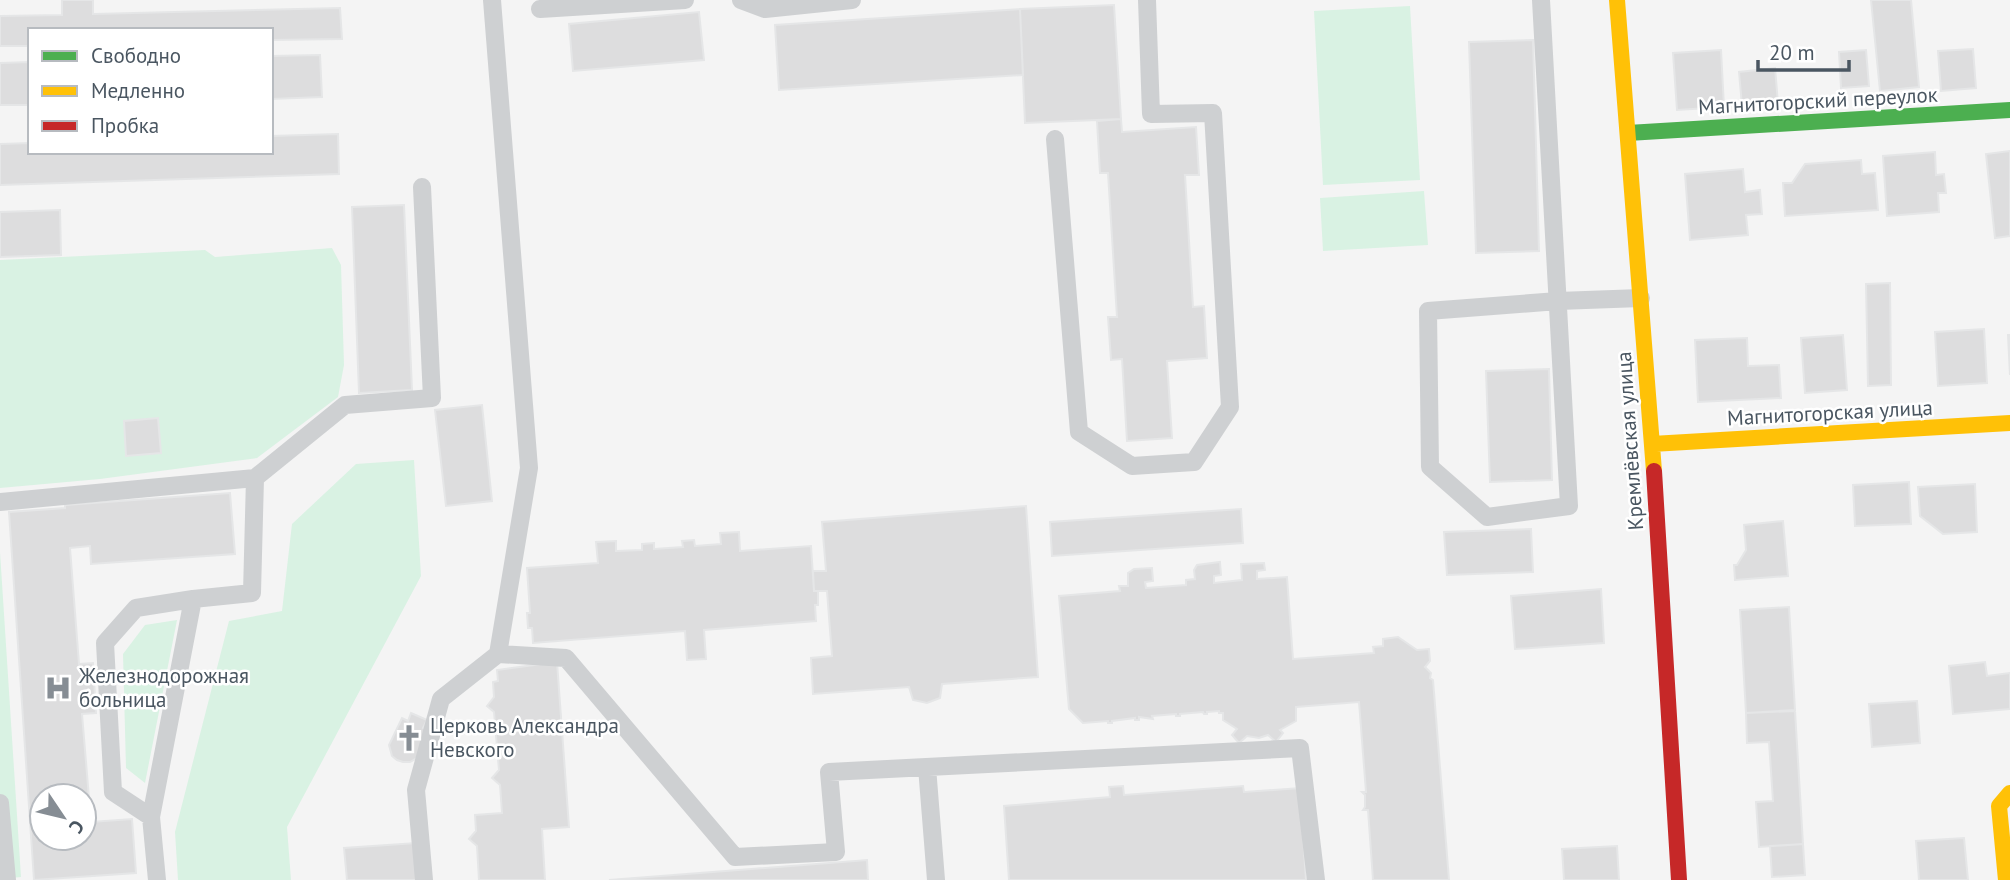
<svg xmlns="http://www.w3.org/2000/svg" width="2010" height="880" font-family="'PT Sans',sans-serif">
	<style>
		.green { fill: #d9f2e3; fill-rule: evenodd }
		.building { fill: #ddddde; stroke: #e5e6e7; stroke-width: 2; fill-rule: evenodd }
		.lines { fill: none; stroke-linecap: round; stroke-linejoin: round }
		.lane { stroke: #ced0d2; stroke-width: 18 }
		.fast { stroke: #4caf50; stroke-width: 16 }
		.slow { stroke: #ffc107; stroke-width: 16 }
		.jam { stroke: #c62828; stroke-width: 16 }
		.labels { text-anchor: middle; stroke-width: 5; stroke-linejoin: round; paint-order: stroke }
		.street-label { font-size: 21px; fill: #4a5661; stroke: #fff }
		.poi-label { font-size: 21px; fill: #4a5661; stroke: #fff; text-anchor: start }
	</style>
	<rect width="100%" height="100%" fill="#f4f4f4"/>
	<path class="green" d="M1410 6 1420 180 1323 185 1314 11Z
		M1424 191 1428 245 1323 251 1320 198Z
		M332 248 341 265 344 365 338 397 257 458 100 479 0 488V260L205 250 215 257ZM158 418 161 453 127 456 124 421Z
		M414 460 421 576 287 827 291 880H178L175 832 229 621 282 611 292 524 356 464Z
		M0 552 21 877 0 879Z
		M177 620 145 783 126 768 123 654 145 625Z"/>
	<path class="building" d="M62 0H93V14L340 8 342 39 271 40V30H30V46H0V16L62 15Z
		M1871 0H1911L1919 87 1880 91Z
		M1114 5 1121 119 1025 123 1020 9Z
		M1020 9 1023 75 779 90 775 25Z
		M699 12 704 60 573 71 569 24Z
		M1533 40 1539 251 1476 253 1469 42Z
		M1973 49 1976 88 1941 91 1938 51Z
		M1721 50 1724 107 1677 110 1673 53Z
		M1866 50 1869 86 1841 88 1839 52Z
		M320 55 322 97 271 99V56Z
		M30 62V105H0V63Z
		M1775 68 1778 103 1742 106 1739 72Z
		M1121 119 1122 132 1196 127 1199 175H1185L1193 307 1204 306 1207 358 1167 361 1172 438 1127 441 1122 359 1111 360 1108 317H1117L1108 173H1100L1097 121Z
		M338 134 339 174 0 185V144L30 143V152H271V136Z
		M2010 151V236L1995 238 1986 154Z
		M1935 152 1936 175 1944 174 1946 193H1938L1939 212 1887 216 1883 156Z
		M1861 160 1862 174 1875 173 1878 210 1785 216 1783 183H1792L1805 164Z
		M1743 169 1745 192 1760 190 1762 214 1746 215 1748 235 1690 240 1685 174Z
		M404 205 412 390 359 393 352 207Z
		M60 210 61 255 0 257V212Z
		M1890 283 1891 385 1868 386 1866 284Z
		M1984 329 1987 383 1938 386 1935 332Z
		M1843 335 1847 390 1805 393 1801 338Z
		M2008 335H2010V375Z
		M1747 338 1748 366 1779 365 1781 398 1698 402 1695 340Z
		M1549 369 1552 480 1490 482 1486 371Z
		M482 405 492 501 446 506 435 410Z
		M158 418 161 453 126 456 124 421Z
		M1909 482 1911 524 1855 526 1853 485Z
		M1975 484 1977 532 1943 534 1920 516 1918 487Z
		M230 493 235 554 91 564 90 546 70 548 79 664 93 663 96 713 82 714 91 822 132 819 136 873 34 880 9 512 65 508V505ZM42 796H84V838H42Z
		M1026 506 1038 677 942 684 940 698 927 703 913 700 909 687 813 694 811 658 832 656 827 591H814L813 571H826L822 522Z
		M1241 509 1243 543 1052 556 1050 522Z
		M1783 521 1788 576 1735 580 1734 565H1737L1746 550 1744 525Z
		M1531 529 1533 572 1447 575 1444 532Z
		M739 532 740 551 811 546 814 591H818V605H815L816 621 704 630 706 659 687 660 685 631 533 643 532 628H528L527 613H530L527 568 598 563 596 542 616 541V551L642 550V544L654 543V549L683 547 682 541 694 540 695 546 721 544 720 533Z
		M1220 562 1221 575 1214 576V583L1242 580 1241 564 1264 563 1265 570 1257 571V579L1287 577 1293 659 1374 653 1373 647 1383 646V639L1398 637 1417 650 1429 649 1430 661 1425 667 1431 673 1430 678 1433 680 1449 880H1373L1368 810H1363L1365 807V795L1362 792H1366L1359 702 1296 707V721L1280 730 1283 733 1276 742 1268 735 1259 738 1247 736 1239 743 1232 735 1237 729 1223 720V713H1219V711L1207 712V714H1204L1203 712 1180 714V716H1176V714L1152 716 1153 719 1139 717V720H1135V718L1112 721V723H1108V721L1083 723 1069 709 1059 596 1120 591 1119 586H1128V573L1134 569 1152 568 1153 581 1145 582 1146 588 1186 585V580L1195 579 1194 570 1197 565Z
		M1601 589 1604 643 1515 649 1511 596Z
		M1789 607 1795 710 1746 713 1740 610Z
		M557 662 569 827 542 829 545 880H479L477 846 469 839 476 831 475 815 502 813 500 785 492 778 499 770 494 712 487 706 494 697 493 682 498 681 497 670Z
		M1985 662 1987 676 2010 673V709L1953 714 1949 666Z
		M1917 701 1920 743 1872 747 1869 704Z
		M1795 711 1803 844 1759 847 1756 802 1773 801 1769 742 1747 743 1746 713Z
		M411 713 427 720 423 728 429 730 417 758 410 762H403L397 760 392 756 389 745 402 718 408 721Z
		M1123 786 1124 795 1243 786 1244 792 1300 788 1306 880H1009L1004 806 1110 797 1109 787Z
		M1964 838 1968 880H1919L1916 841Z
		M416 843 418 880H347L344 848Z
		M1803 844 1805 875 1772 877 1770 846Z
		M1617 846 1619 880H1564L1562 849Z
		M867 860 868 880H609Z"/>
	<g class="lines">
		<path class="lane" d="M492 0 529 468 498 654 566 658 735 857 836 852 829 772 1300 748 1316 880
			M741 0 765 9 852 0
			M1541 0 1569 506 1487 517 1430 467 1428 311 1558 301 1641 298
			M540 9 685 0
			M1055 139 1079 432 1132 466 1194 462 1230 407 1213 113 1151 114 1147 0
			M0 502 255 478 345 405 432 398 422 187
			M193 599 136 608 105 643 113 792 151 817 193 599 252 593 255 478
			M927 767 936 880
			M0 803 7 880
			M151 817 157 880
			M424 880 416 790 441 699 498 654"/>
		<path class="fast" d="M1628 133 2010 110"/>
		<path class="slow" d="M1617 0 1654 471
			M1652 444 2010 423
			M2006 880 1999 806 2010 793"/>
		<path class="jam" d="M1654 471 1679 880"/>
	</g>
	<defs>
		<symbol id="hospital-bare" viewBox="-9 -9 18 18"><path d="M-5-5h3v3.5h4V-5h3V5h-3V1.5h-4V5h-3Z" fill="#868d94" stroke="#fff" stroke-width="2.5" paint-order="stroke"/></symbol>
		<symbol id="church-bare" viewBox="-9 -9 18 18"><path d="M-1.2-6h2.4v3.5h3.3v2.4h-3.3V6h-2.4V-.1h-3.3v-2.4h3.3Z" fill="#868d94" stroke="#fff" stroke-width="2.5" paint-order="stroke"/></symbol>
	</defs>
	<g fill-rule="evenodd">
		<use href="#hospital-bare" x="39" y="669" width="38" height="38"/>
		<use href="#church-bare" x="390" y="719" width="38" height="38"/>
	</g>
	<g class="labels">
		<g class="street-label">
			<text transform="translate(1818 101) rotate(-3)" y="7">Магнитогорский переулок</text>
			<text transform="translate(1830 413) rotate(-3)" y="7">Магнитогорская улица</text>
			<text transform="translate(1630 441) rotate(-94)" y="7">Кремлёвская улица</text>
		</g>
		<g class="poi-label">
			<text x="79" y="683">Железнодорожная<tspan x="79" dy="24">больница</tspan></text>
			<text x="430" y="733">Церковь Александра<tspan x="430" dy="24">Невского</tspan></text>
		</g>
	</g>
	<rect x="28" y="28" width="245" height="126" fill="#ffffff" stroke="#b7bbc0" stroke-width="2"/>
	<rect x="42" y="51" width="35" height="10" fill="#4caf50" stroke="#b7bbc0" stroke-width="2"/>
	<text x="91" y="63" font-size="21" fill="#4a5661">Свободно</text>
	<rect x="42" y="86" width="35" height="10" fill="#ffc107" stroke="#b7bbc0" stroke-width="2"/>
	<text x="91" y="98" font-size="21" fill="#4a5661">Медленно</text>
	<rect x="42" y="121" width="35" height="10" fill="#c62828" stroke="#b7bbc0" stroke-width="2"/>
	<text x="91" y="133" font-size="21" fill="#4a5661">Пробка</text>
	<g transform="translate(63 817) rotate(125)"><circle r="33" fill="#ffffff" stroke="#b7bbc0" stroke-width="2"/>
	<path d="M0-5L12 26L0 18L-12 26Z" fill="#868d94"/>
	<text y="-10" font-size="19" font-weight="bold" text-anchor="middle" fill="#4a5661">С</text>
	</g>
	<path d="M1758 60v10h91v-10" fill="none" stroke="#4a5661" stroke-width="3.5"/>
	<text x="1769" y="60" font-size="21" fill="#4a5661" stroke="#ffffff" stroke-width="5" paint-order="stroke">20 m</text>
</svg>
